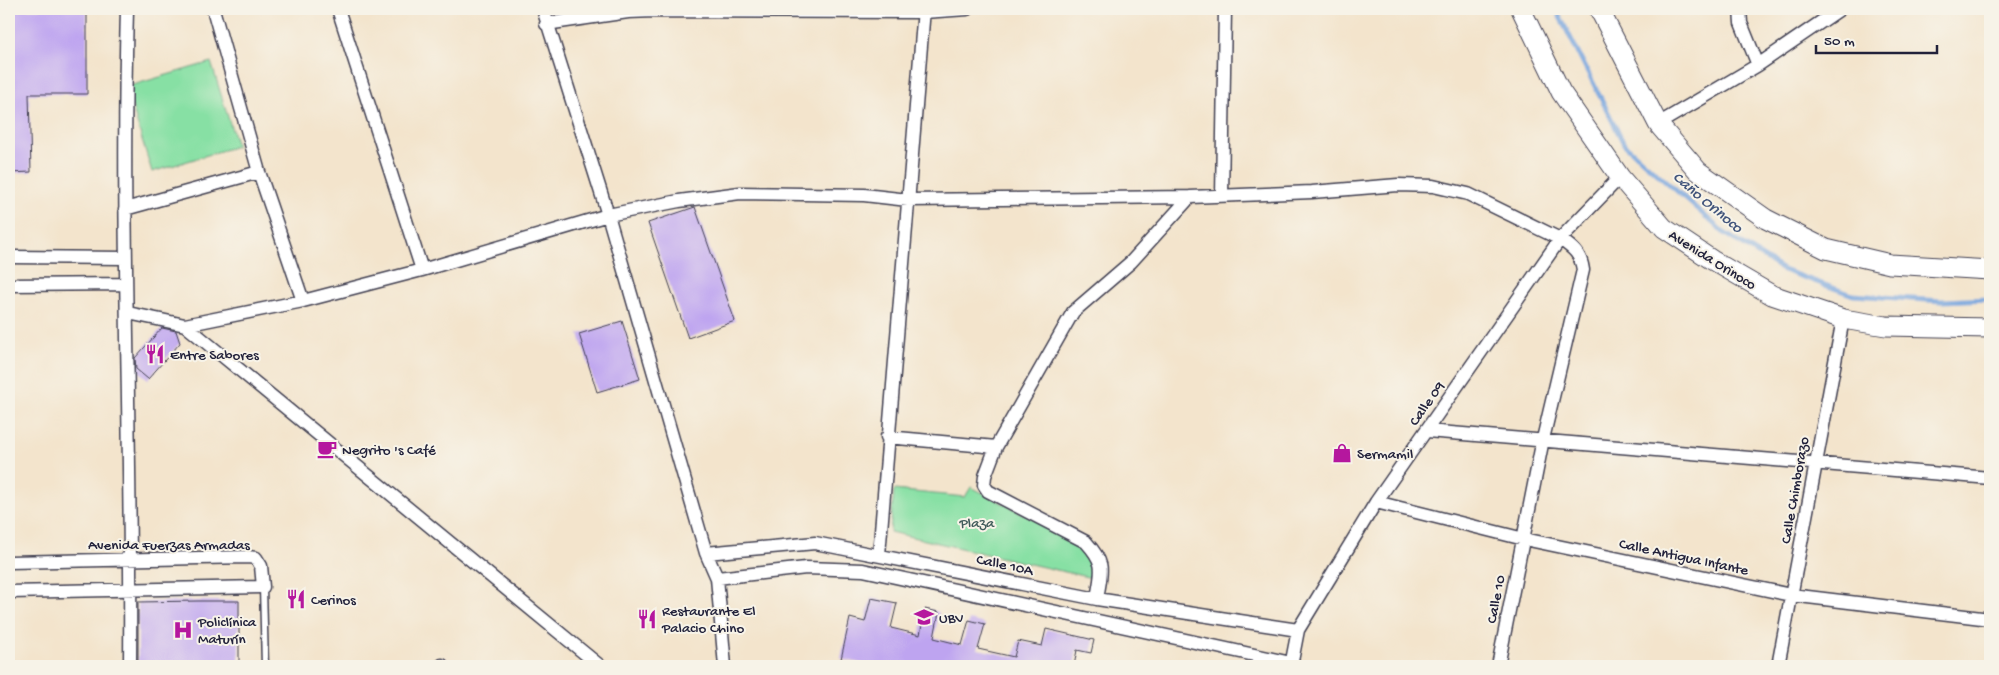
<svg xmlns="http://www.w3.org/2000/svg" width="1999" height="675" font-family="'Gochi Hand',sans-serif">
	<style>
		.green { fill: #87e0a4; stroke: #548170 }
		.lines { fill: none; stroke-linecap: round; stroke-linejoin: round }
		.stream { stroke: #73a2dd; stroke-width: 5 }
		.building { fill: #bea4f0 }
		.lane-casing { stroke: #413f51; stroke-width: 9 }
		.street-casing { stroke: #413f51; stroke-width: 15 }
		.secondary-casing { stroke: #413f51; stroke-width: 21 }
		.lane { stroke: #fff; stroke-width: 6 }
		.street { stroke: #fff; stroke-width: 12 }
		.secondary { stroke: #fff; stroke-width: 19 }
		.labels { text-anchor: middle; stroke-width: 4; stroke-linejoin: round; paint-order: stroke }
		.street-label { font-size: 15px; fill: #22223b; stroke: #f7f3e8 }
		.poi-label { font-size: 15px; fill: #22223b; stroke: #f7f3e8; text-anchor: start }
		.park-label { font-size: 15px; fill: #405b5a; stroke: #f7f3e8 }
		.water-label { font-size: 16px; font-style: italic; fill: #42557c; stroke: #f7f3e8 }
	</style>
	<rect width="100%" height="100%" fill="#f7f3e8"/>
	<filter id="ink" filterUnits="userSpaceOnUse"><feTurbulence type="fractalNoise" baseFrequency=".02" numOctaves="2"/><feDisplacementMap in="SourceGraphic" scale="10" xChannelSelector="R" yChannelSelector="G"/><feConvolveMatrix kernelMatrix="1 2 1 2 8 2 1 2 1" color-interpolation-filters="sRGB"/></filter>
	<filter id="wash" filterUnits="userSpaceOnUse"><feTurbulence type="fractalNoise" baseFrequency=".0096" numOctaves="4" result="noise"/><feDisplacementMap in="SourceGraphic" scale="20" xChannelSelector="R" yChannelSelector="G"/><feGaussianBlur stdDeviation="1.12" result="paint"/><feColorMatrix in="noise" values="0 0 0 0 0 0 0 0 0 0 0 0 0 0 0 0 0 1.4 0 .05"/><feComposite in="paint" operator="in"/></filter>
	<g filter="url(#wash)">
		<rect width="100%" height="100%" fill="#f3e4cc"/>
		<path class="green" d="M211 62 237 146 152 172 126 87Z
			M971 487 1081 543 1097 567 1096 579 890 532 894 490 965 497Z"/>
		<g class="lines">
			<path class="stream" d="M1556 9 1624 144 1723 232 1783 270 1853 295 1942 301 1990 299"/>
		</g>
		<g id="blocks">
			<path class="building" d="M9 9H87V94H29L31 172 9 173Z
				M695 207 735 321 688 338 648 223Z
				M622 321 640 379 597 392 579 334Z
				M162 328 176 331 180 343 148 379 136 369 135 358Z
				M871 598 897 603 891 628 920 635 925 609 939 612 934 638 962 645 969 620 985 624 978 649 1014 657 1018 641 1042 646 1046 629 1094 640 1091 653 1077 650 1074 666H873L841 659 850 618 865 622Z
				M198 601H239V666H138V602Z"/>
		</g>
	</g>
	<g filter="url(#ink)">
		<use href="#blocks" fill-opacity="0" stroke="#413f51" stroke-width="1"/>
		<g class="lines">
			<defs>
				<path id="lane" d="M263 587 265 666"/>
				<path id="street" d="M127 9C121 228 132 447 130 666
					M213 9 259 172 303 301
					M338 9 422 270
					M543 9 608 215 706 553 717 578 725 666
					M1740 9 1741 23 1758 65
					M546 24 628 12 654 11 924 12 967 9
					M1658 124 1758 65 1840 9
					M1222 196 1225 9
					M125 209 259 172
					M9 257 126 258
					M9 285 126 284
					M128 313 185 325 303 301 422 270 608 215 679 201 740 193 864 195 908 200 1190 197 1312 192 1398 185 1433 186 1468 194 1560 239C1573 248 1581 254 1583 270L1543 439 1498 666
					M185 325 600 666
					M1427 431 1990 478
					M887 437 996 447
					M1376 502 1524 539 1791 595 1990 619
					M706 553 815 543 1097 599 1298 630
					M879 555 924 9
					M9 562 248 557 256 558 261 566 263 587 9 592
					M717 578 806 568 863 570 1291 663
					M1097 599C1101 571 1107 565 1086 542L988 491 984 485 985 476 996 447 1073 312 1131 262 1190 197
					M442 665V666
					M1291 666 1298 630 1376 502 1560 239 1620 177
					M1778 666 1843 319"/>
				<path id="secondary" d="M1521 9 1561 92 1620 177 1664 228 1712 260 1772 295 1843 319 1886 326 1990 328
					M1599 9 1658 124 1698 171 1766 219 1826 249 1890 264 1990 270"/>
			</defs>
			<use href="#lane" class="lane-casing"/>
			<use href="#street" class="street-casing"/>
			<use href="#secondary" class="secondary-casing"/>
			<use href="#lane" class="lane"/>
			<use href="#street" class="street"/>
			<use href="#secondary" class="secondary"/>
		</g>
	</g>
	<defs>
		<symbol id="restaurant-bare" viewBox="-9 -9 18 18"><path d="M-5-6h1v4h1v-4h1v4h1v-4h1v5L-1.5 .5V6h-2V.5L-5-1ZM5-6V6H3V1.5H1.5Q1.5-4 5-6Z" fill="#b5179e" stroke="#f7f3e8" stroke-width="2.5" paint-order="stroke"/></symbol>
		<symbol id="cafe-bare" viewBox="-9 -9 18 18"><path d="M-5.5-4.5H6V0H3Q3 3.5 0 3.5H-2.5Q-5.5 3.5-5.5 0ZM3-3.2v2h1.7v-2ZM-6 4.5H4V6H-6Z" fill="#b5179e" stroke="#f7f3e8" stroke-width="2.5" paint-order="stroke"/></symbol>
		<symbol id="shop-bare" viewBox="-9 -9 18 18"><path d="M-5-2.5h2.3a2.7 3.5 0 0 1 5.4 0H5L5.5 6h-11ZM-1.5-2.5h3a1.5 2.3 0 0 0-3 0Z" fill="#b5179e" stroke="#f7f3e8" stroke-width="2.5" paint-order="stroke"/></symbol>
		<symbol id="university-bare" viewBox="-9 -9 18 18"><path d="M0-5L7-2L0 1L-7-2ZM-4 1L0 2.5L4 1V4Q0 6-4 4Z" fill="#b5179e" stroke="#f7f3e8" stroke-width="2.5" paint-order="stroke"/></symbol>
		<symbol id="hospital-bare" viewBox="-9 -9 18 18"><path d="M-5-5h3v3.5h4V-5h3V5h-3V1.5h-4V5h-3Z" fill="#b5179e" stroke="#f7f3e8" stroke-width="2.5" paint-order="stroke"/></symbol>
	</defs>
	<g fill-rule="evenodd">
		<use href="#restaurant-bare" x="141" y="340" width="28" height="28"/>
		<use href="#cafe-bare" x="313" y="435" width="28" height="28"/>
		<use href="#shop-bare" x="1328" y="439" width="28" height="28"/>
		<use href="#restaurant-bare" x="282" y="585" width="28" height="28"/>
		<use href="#university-bare" x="910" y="603" width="28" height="28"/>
		<use href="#restaurant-bare" x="633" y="605" width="28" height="28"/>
		<use href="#hospital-bare" x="169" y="616" width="28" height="28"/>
	</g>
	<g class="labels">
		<g class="street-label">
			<text transform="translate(1713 259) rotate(32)" y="5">Avenida Orinoco</text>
			<text transform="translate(1426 403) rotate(-55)" y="5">Calle 09</text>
			<text transform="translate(1794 490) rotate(-80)" y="5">Calle Chimborazo</text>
			<text x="169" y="549">Avenida Fuerzas Armadas</text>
			<text transform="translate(1684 556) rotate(12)" y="5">Calle Antigua Infante</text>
			<text transform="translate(1005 564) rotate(12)" y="5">Calle 10A</text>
			<text transform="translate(1495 599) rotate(-79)" y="5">Calle 10</text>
		</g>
		<g class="poi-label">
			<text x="170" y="359">Entre Sabores</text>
			<text x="342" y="454">Negrito 's Café</text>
			<text x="1357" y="458">Sermamil</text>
			<text x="311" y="604">Cerinos</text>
			<text x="662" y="615">Restaurante El<tspan x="662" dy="17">Palacio Chino</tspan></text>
			<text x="939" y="622">UBV</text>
			<text x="198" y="626">Policlínica<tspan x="198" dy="17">Maturín</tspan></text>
		</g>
		<g class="park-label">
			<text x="977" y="527">Plaza</text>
		</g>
		<g class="water-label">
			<text transform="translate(1709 201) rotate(40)" y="6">Caño Orinoco</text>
		</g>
	</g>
	<rect width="1999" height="675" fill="none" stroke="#f7f3e8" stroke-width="30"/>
	<path d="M1816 45v8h121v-8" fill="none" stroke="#22223b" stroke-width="2.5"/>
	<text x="1824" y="45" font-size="15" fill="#22223b" stroke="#f7f3e8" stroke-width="4" paint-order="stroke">50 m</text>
</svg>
